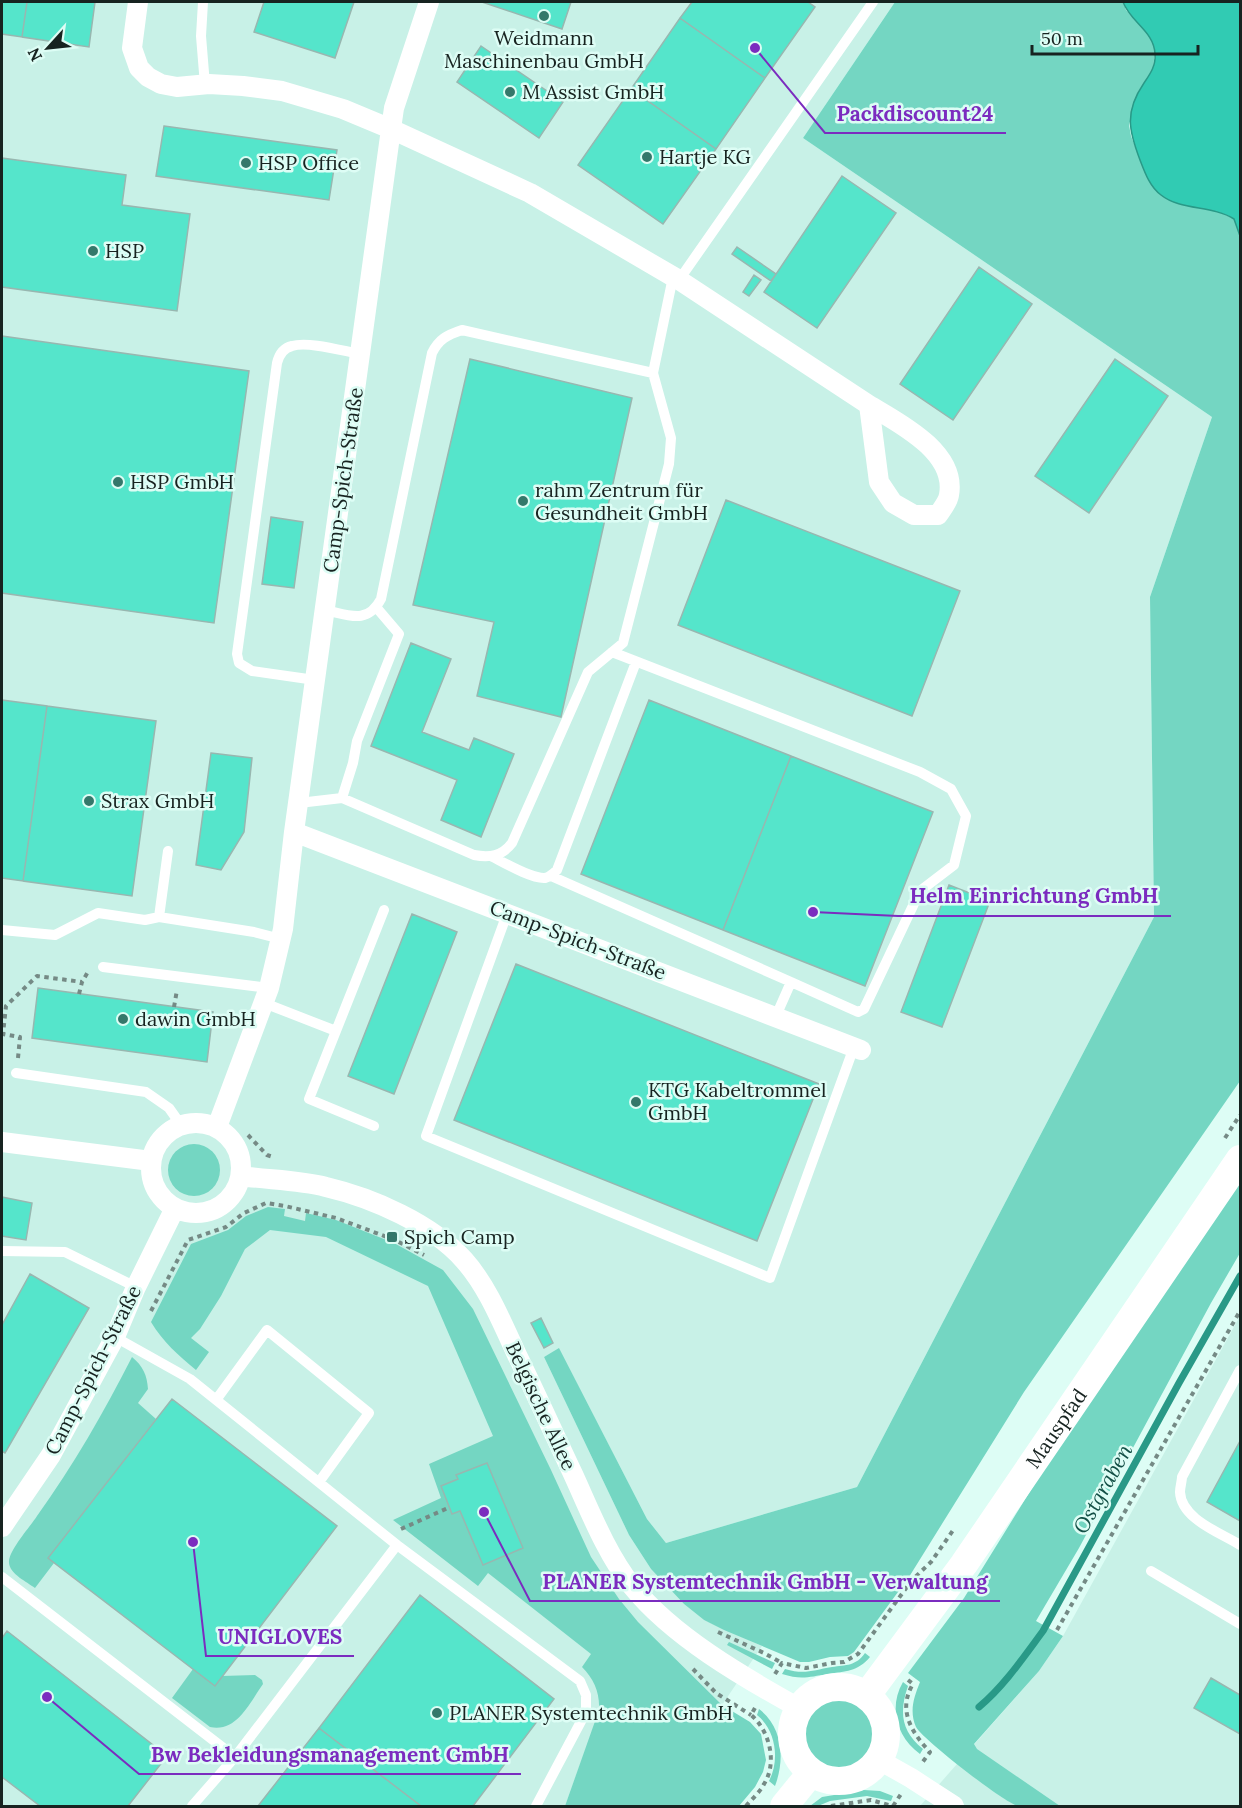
<svg xmlns="http://www.w3.org/2000/svg" width="1242" height="1808" font-family="Lora,serif">
	<style>
		.built { fill: #c8f1e7 }
		.green { fill: #74d6c2 }
		.water { fill: #31cbb3; stroke: #299987; stroke-width: 1.5 }
		.lines { fill: none; stroke-linecap: round; stroke-linejoin: round }
		.stream { stroke: #299987; stroke-width: 7 }
		.building { fill: #55e5cb; stroke: #98b7b0; stroke-width: 1.5 }
		.path { stroke: #758a85; stroke-width: 4; stroke-dasharray: 4.5 4.5; stroke-linecap: butt }
		.lane { stroke: #fff; stroke-width: 10 }
		.street { stroke: #fff; stroke-width: 20 }
		.secondary { stroke: #fff; stroke-width: 28 }
		.poi-dot { fill: #34786b; stroke: #ddfdf5; stroke-width: 2 }
		.labels { text-anchor: middle; stroke-width: 5; stroke-linejoin: round; paint-order: stroke }
		.poi-label { font-size: 20px; fill: #172320; stroke: #ddfdf5; text-anchor: start }
		.street-label { font-size: 20px; fill: #172320; stroke: #ddfdf5 }
		.water-label { font-size: 21px; font-style: italic; fill: #135046; stroke: #ddfdf5 }
		.leader { fill: none; stroke: #7b2cbf; stroke-width: 2 }
		.callout-dot { fill: #7b2cbf; stroke: #ddfdf5; stroke-width: 2 }
		.callout-label { font-size: 21px; text-anchor: middle; font-weight: bold; fill: #7b2cbf; stroke: #ddfdf5; stroke-width: 5; stroke-linejoin: round; paint-order: stroke }
	</style>
	<rect width="100%" height="100%" fill="#ddfdf5"/>
	<path class="built" d="M2 2H895L803 138 1212 417 1150 597 1154 917 857 1487 666 1543 647 1519 559 1349 544 1357 629 1535 651 1569 684 1604 704 1620 762 1646 722 1705 594 1726 565 1806H2Z
		M1240 1316V1806H920L1039 1671 1063 1636Z"/>
	<path class="green" d="M895 2H1123L1126 10 1151 37 1155 51 1153 69 1138 92 1129 125 1131 136 1146 175 1180 203 1220 212 1234 219 1240 236V1081L1024 1392 909 1577 854 1652 848 1656 830 1657 809 1662H800L724 1630 704 1620 684 1604 651 1569 629 1535 544 1357 559 1348 647 1519 666 1543 857 1487 1154 917 1150 597 1212 417 803 138Z
		M168 1170a26 26 0 1 1 52 0a26 26 0 1 1-52 0Z
		M1240 1180V1253L1211 1303 1079 1548 1036 1621 1063 1636 1039 1671 974 1744 977 1749 1060 1806C1047 1806 1032 1808 1018 1806 1006 1804 922 1739 916 1727 909 1711 914 1697 920 1682L908 1673 964 1598 1073 1422Z
		M268 1207 285 1209 284 1216 305 1221 306 1213 336 1220 394 1243 443 1270 473 1309 551 1470 591 1557 619 1599 638 1622 722 1705 750 1722 761 1734 766 1760 763 1772 755 1787 739 1806H565L599 1710C600 1693 594 1679 582 1667L591 1654 488 1573 478 1586 393 1520 441 1498 429 1464 493 1436 428 1286 326 1237 270 1230 245 1249 221 1296 200 1329 191 1338 209 1352 196 1370C178 1355 163 1342 151 1322L191 1244 228 1230 246 1216Z
		M132 1357C143 1366 147 1375 148 1389L138 1403 156 1419 49 1557 54 1563 35 1588C27 1582 10 1574 9 1563 8 1551 30 1527 37 1516 73 1466 104 1412 132 1357Z
		M729 1642 775 1663 772 1669 727 1645Z
		M865 1653 870 1657C857 1672 846 1671 828 1674 809 1677 801 1680 782 1674L785 1669C805 1675 813 1670 832 1667 846 1665 856 1666 865 1653Z
		M193 1669 222 1676 255 1675 262 1680 263 1684C250 1702 237 1733 210 1727L172 1698Z
		M903 1682 908 1686C899 1712 901 1731 923 1749L920 1754C897 1737 888 1708 903 1682Z
		M802 1733a36 36 0 1 1 72 0a36 36 0 1 1-72 0Z
		M759 1709C783 1727 785 1760 775 1786L769 1781C780 1760 776 1730 757 1715Z
		M864 1790 880 1791 893 1796 891 1801 867 1796 830 1801 818 1806H810L822 1797Z"/>
	<path class="water" d="M1123 2H1240V236L1234 219C1212 205 1181 211 1161 195 1150 187 1145 173 1140 160 1129 131 1124 112 1144 83 1150 74 1156 66 1155 54 1154 31 1131 23 1123 2Z"/>
	<g class="lines">
		<path class="stream" d="M979 1707C1004 1686 1023 1658 1043 1631L1179 1383 1240 1276"/>
	</g>
	<path class="building" d="M2 2H27L22 37 2 34Z
		M27 2H95L89 47 22 37Z
		M264 2H354L335 58 254 32Z
		M482 2H571L562 29Z
		M692 2H808L815 7 765 78 680 18Z
		M680 18 765 78 716 149 631 89Z
		M481 46 563 102 539 138 457 82Z
		M631 89 716 149 663 224 578 165Z
		M164 126 337 150 329 200 156 176Z
		M2 158 126 175 122 205 190 214 177 311 2 287Z
		M842 176 896 213 817 328 764 292Z
		M737 247 776 274 771 281 732 254Z
		M979 267 1032 304 953 420 900 384Z
		M754 275 761 280 749 296 743 292Z
		M2 336 249 371 214 623 2 593Z
		M470 359 632 398 561 717 477 696 494 622 413 605Z
		M1115 359 1168 396 1089 513 1035 476Z
		M726 500 960 591 912 716 678 625Z
		M271 517 303 522 294 588 262 584Z
		M411 643 451 659 422 732 469 750 474 738 514 754 481 837 441 820 457 780 371 746Z
		M2 700 47 706 23 881 2 878Z
		M649 700 791 756 723 930 581 874Z
		M47 706 156 721 132 896 23 881Z
		M211 753 252 758 244 832 221 870 196 865Z
		M791 756 933 812 865 986 723 930Z
		M949 885 990 901 942 1027 901 1012Z
		M412 914 457 932 394 1094 348 1076Z
		M516 964 819 1084 757 1241 454 1120Z
		M38 988 213 1012 207 1062 32 1038Z
		M2 1197 32 1203 26 1240 2 1236Z
		M30 1274 89 1308 5 1453 2 1451V1325Z
		M541 1318 553 1343 544 1348 531 1323Z
		M172 1399 337 1526 215 1686 48 1558Z
		M1240 1441V1521L1207 1502Z
		M487 1463 523 1548 483 1565 460 1511 452 1514 441 1486 458 1479 456 1475Z
		M420 1595 554 1699 473 1806H421L319 1728Z
		M7 1631 167 1756 128 1806H40L2 1777V1638Z
		M1211 1678 1240 1695V1734L1194 1708Z
		M319 1728 421 1806H258Z"/>
	<g class="lines">
		<path class="path" d="M79 994 82 982 89 970
			M174 1007 177 990
			M18 1058 20 1037 3 1034 6 1006 37 976 82 982
			M248 1135 267 1155 273 1157
			M1225 1138 1240 1115
			M151 1311 188 1240 226 1227 244 1213 266 1203 285 1206 336 1218 395 1240 424 1255
			M401 1529 450 1507
			M1057 1630 1240 1311
			M718 1632 764 1653 782 1663
			M693 1669 716 1693 751 1715
			M775 1674 782 1663 806 1668 832 1663 844 1662 858 1654 912 1580 931 1562 954 1529
			M908 1680 913 1684C897 1710 912 1733 930 1752L922 1763
			M746 1806C752 1799 760 1792 764 1784 778 1762 769 1730 751 1715L756 1706
			M831 1806 871 1800 892 1806
			M893 1806 901 1794"/>
		<path class="lane" d="M203 2 201 36 205 85
			M679 280 873 2
			M325 610C349 615 367 625 381 599L432 353C439 339 447 335 462 330L653 373
			M612 652 920 772 951 789 966 816 954 865 920 891 864 1009 858 1012 791 982 776 1016
			M315 680 252 671 239 663 237 654 277 363C279 355 283 348 292 346 308 341 343 351 360 354
			M342 798 353 763 357 741 399 634 376 607
			M299 803 342 798 474 855C490 858 502 856 512 843L588 672 623 643 669 464 671 438 653 373 673 277
			M491 856C503 862 531 879 545 878 550 877 553 874 557 870L636 662
			M551 876 791 982
			M507 914 426 1136 770 1278 854 1047
			M159 917 168 851
			M2 930 55 935 98 913 145 920 159 917 254 932 281 939
			M103 967 269 988
			M264 1003 336 1031 384 910
			M336 1031 309 1099 374 1126
			M16 1073 146 1092 169 1108 181 1125
			M2 1251 65 1252 136 1287
			M115 1337 190 1379 397 1545 235 1757 192 1806
			M1240 1370 1182 1477C1182 1481 1180 1487 1180 1492 1181 1519 1221 1533 1240 1545
			M216 1400 267 1330 369 1413 319 1482
			M397 1545 580 1681 586 1695V1712L536 1806
			M1151 1571 1240 1624
			M2 1577 235 1757"/>
		<path class="street" d="M138 2 132 48 139 68 148 77 161 84 177 87 209 84 243 86 282 91 343 109 391 129 530 193 679 280 869 405 879 482 893 503 914 515H938C942 509 948 502 949 495 957 452 899 423 869 405
			M294 832 861 1050
			M151 1168a45 45 0 1 1 90 0a45 45 0 1 1-90 0Z
			M217 1127 269 988 283 929 294 832 391 129 394 108 429 2
			M2 1142 151 1161
			M241 1176C269 1180 299 1180 326 1187 373 1198 432 1224 464 1260 488 1287 502 1323 517 1355 536 1394 554 1434 573 1474 590 1511 606 1553 632 1586 672 1636 743 1677 799 1708
			M2 1527 51 1455 115 1337 136 1287 175 1208
			M879 1760 911 1778 954 1806"/>
		<g class="secondary">
			<circle cx="839" cy="1734" r="47"/>
			<path id="s1" d="M867 1695 964 1564 1240 1159"/>
			<path d="M784 1806 811 1773"/>
		</g>
	</g>
	<g class="poi-dot">
		<circle cx="544" cy="16" r="6"/>
		<circle cx="510" cy="92" r="6"/>
		<circle cx="647" cy="157" r="6"/>
		<circle cx="246" cy="163" r="6"/>
		<circle cx="93" cy="251" r="6"/>
		<circle cx="118" cy="482" r="6"/>
		<circle cx="523" cy="501" r="6"/>
		<circle cx="89" cy="801" r="6"/>
		<circle cx="123" cy="1019" r="6"/>
		<circle cx="636" cy="1102" r="6"/>
		<rect x="386" y="1231" width="12" height="12" rx="3"/>
		<circle cx="437" cy="1713" r="6"/>
	</g>
	<g class="labels">
		<g class="poi-label">
			<text x="544" y="45" text-anchor="middle">Weidmann<tspan x="544" dy="23">Maschinenbau GmbH</tspan></text>
			<text x="522" y="99">M Assist GmbH</text>
			<text x="659" y="164">Hartje KG</text>
			<text x="258" y="170">HSP Office</text>
			<text x="105" y="258">HSP</text>
			<text x="130" y="489">HSP GmbH</text>
			<text x="535" y="497">rahm Zentrum für<tspan x="535" dy="23">Gesundheit GmbH</tspan></text>
			<text x="101" y="808">Strax GmbH</text>
			<text x="135" y="1026">dawin GmbH</text>
			<text x="648" y="1097">KTG Kabeltrommel<tspan x="648" dy="23">GmbH</tspan></text>
			<text x="404" y="1244">Spich Camp</text>
			<text x="449" y="1720">PLANER Systemtechnik GmbH</text>
		</g>
		<g class="street-label">
			<text transform="translate(343 480) rotate(-82)" y="7">Camp-Spich-Straße</text>
			<text transform="translate(578 940) rotate(21)" y="7">Camp-Spich-Straße</text>
			<text transform="translate(93 1370) rotate(-63)" y="7">Camp-Spich-Straße</text>
			<text transform="translate(541 1406) rotate(65)" y="7">Belgische Allee</text>
			<text dy="7" stroke="none"><textPath href="#s1" startOffset="327">Mauspfad</textPath></text>
		</g>
		<g class="water-label">
			<text transform="translate(1103 1489) rotate(-61)" y="7">Ostgraben</text>
		</g>
	</g>
	<path class="leader" d="M755 48L825 133H1006M813 912L898 916H1171M484 1512L530 1601H1000M193 1542L206 1656H354M47 1697L139 1774H521"/>
	<g class="callout-dot">
		<circle cx="755" cy="48" r="6"/>
		<circle cx="813" cy="912" r="6"/>
		<circle cx="484" cy="1512" r="6"/>
		<circle cx="193" cy="1542" r="6"/>
		<circle cx="47" cy="1697" r="6"/>
	</g>
	<g class="callout-label">
		<text x="915" y="121">Packdiscount24</text>
		<text x="1034" y="903">Helm Einrichtung GmbH</text>
		<text x="765" y="1589">PLANER Systemtechnik GmbH - Verwaltung</text>
		<text x="280" y="1644">UNIGLOVES</text>
		<text x="330" y="1762">Bw Bekleidungsmanagement GmbH</text>
	</g>
	<rect width="1242" height="1808" fill="none" stroke="#172320" stroke-width="6"/>
	<g transform="translate(48 48) rotate(243)" stroke="#ddfdf5" stroke-width="4.5" paint-order="stroke">
	<path d="M0-4.5L10 22L0 15L-10 22Z" fill="#172320"/>
	<text y="-9" font-size="16" font-weight="bold" text-anchor="middle" fill="#172320">N</text>
	</g>
	<path d="M1032 45v9h166v-9" fill="none" stroke="#172320" stroke-width="3"/>
	<text x="1041" y="45" font-size="18" fill="#172320" stroke="#ddfdf5" stroke-width="4.5" paint-order="stroke">50 m</text>
</svg>
